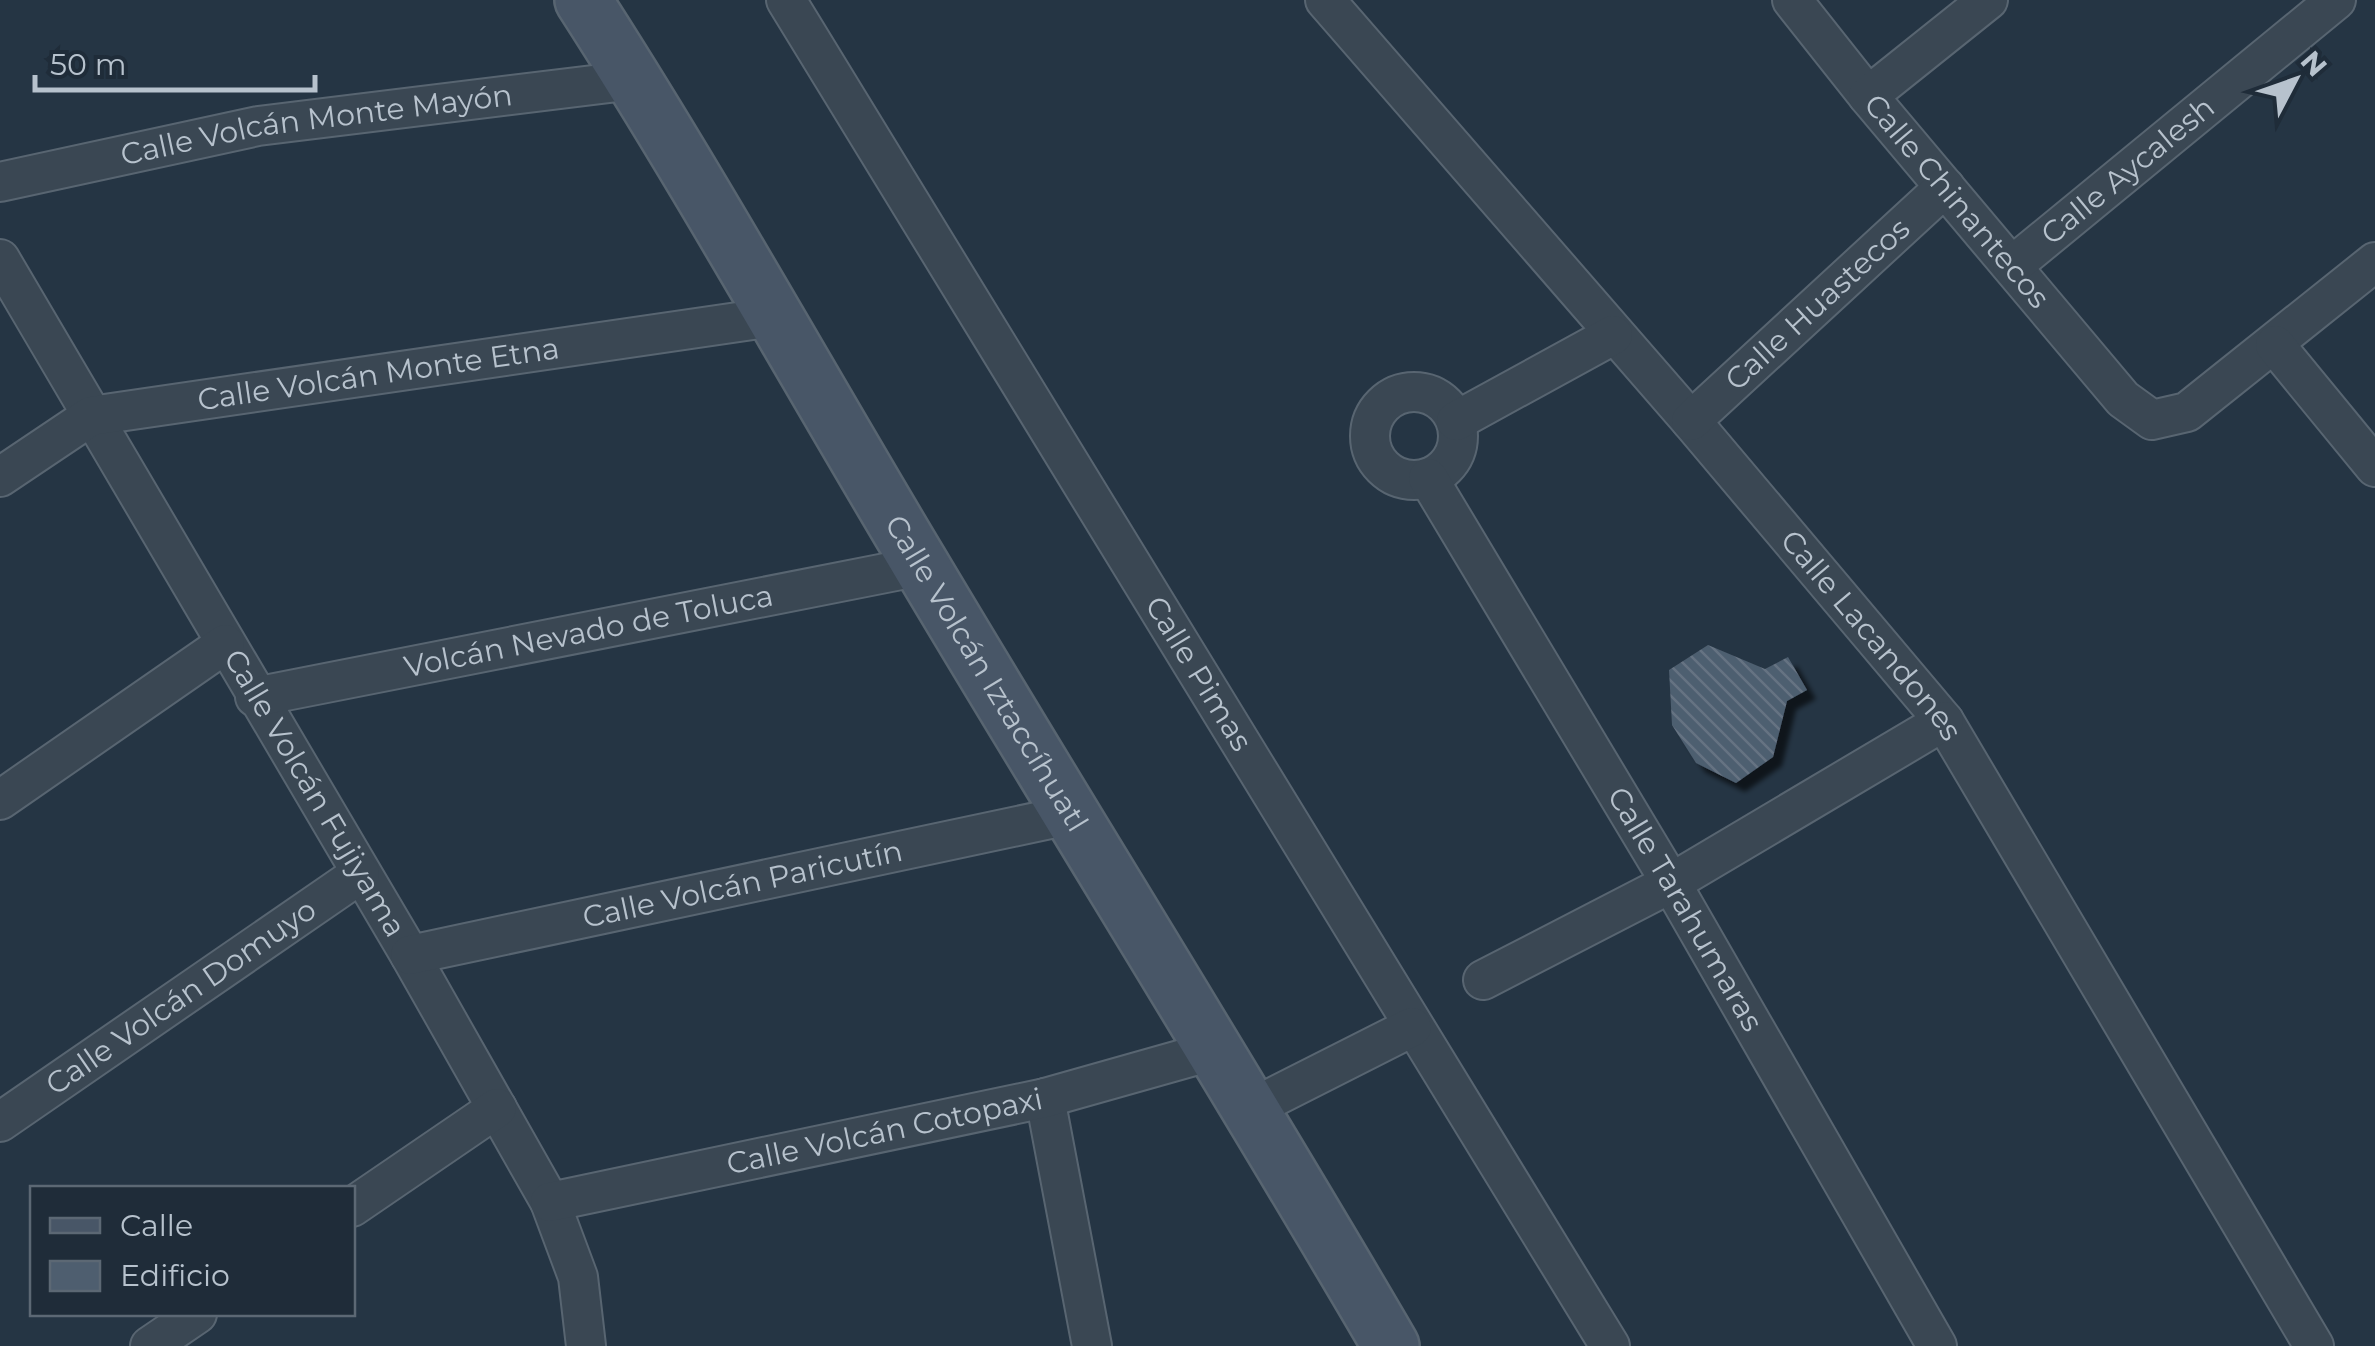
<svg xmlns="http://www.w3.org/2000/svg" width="2375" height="1346" font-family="Montserrat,sans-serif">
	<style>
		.building { fill: url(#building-back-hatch); filter: url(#shadow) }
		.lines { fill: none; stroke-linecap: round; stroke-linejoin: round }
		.street-casing { stroke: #586571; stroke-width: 42 }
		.secondary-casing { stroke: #586571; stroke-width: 60 }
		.street { stroke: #3a4753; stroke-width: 38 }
		.secondary { stroke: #485667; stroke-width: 55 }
		.labels { text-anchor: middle; stroke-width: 8; stroke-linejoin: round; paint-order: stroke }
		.street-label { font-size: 30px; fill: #b7c2cd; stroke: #1f2c39 }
	</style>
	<defs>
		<pattern id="building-back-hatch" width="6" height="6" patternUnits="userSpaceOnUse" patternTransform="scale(2.5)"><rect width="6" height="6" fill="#4e5e6f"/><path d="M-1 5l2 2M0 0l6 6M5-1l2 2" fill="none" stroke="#657382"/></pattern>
		<filter id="shadow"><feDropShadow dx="9" dy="9" stdDeviation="2.5" flood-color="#0009"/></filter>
	</defs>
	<rect width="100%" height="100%" fill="#253544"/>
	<path class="building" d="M1708 645 1765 669 1788 657 1807 690 1787 701 1773 757 1736 783 1696 763 1672 725 1669 670Z"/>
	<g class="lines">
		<defs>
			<g id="street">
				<path id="s1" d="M786 0 1610 1346"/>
				<path id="s2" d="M1325 0 1691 421 1944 721 2314 1346"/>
				<path id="s3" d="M1792 0 1868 96 2123 399 2152 420 2187 412 2375 262"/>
				<path d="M1868 96 1988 0"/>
				<path id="s4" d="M0 182 258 126 634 80"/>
				<path id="s5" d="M0 259 410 955 550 1202 578 1277 586 1346"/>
				<path id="s6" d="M2012 266 2336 0"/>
				<path d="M2275 345 2375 467"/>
				<circle cx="1414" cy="436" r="44"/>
				<path d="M1456 421 1613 335"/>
				<path id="s7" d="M1691 421 1945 187"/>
				<path id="s8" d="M0 477 91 416 773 317"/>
				<path id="s9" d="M1428 478 1671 883 1937 1346"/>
				<path id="s10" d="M255 697 921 566"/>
				<path d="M0 800 225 644"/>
				<path id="s11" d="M410 955 1074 814"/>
				<path d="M1483 980 1671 883 1944 721"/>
				<path d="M1045 1098 1092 1346"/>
				<path d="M1252 1108 1412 1027"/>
				<path id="s12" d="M0 1122 360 874"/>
				<path id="s13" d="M550 1202 1045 1098 1215 1050"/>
				<path d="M352 1207 497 1108"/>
				<path d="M150 1346 197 1314"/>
			</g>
			<g id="secondary">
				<path id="s14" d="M583 0C701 183 807 375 919 562 1075 824 1237 1082 1391 1346"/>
			</g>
		</defs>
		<use href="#street" class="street-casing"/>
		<use href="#secondary" class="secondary-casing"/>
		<use href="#street" class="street"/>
		<use href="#secondary" class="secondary"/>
	</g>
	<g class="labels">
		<g class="street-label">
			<text dy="10" stroke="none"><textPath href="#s4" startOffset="322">Calle Volcán Monte Mayón</textPath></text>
			<text dy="10" stroke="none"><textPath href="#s6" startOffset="150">Calle Aycalesh</textPath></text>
			<text dy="10" stroke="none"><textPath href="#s3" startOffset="260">Calle Chinantecos</textPath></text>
			<text dy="10" stroke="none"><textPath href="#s7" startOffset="172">Calle Huastecos</textPath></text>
			<text dy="10" stroke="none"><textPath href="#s8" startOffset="400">Calle Volcán Monte Etna</textPath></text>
			<text dy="10" stroke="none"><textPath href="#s10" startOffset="340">Volcán Nevado de Toluca</textPath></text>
			<text dy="10" stroke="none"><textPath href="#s2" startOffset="838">Calle Lacandones</textPath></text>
			<text dy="10" stroke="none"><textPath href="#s14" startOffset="785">Calle Volcán Iztaccíhuatl</textPath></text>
			<text dy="10" stroke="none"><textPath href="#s1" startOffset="790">Calle Pimas</textPath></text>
			<text dy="10" stroke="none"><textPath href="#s5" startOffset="620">Calle Volcán Fujiyama</textPath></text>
			<text dy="10" stroke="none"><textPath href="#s11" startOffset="340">Calle Volcán Paricutín</textPath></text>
			<text dy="10" stroke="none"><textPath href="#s9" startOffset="502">Calle Tarahumaras</textPath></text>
			<text dy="10" stroke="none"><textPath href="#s12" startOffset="220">Calle Volcán Domuyo</textPath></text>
			<text dy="10" stroke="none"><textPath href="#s13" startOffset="342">Calle Volcán Cotopaxi</textPath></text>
		</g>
	</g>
	<rect x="30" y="1186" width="325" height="130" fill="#1f2c39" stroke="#5c6874" stroke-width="2.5"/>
	<rect x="50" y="1218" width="50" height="15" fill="#485667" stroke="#5c6874" stroke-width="2.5"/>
	<text x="120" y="1236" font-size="30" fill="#b7c2cd">Calle</text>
	<rect x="50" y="1261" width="50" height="30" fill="#4e5e6f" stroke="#5c6874" stroke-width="2.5"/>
	<text x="120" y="1286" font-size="30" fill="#b7c2cd">Edificio</text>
	<g transform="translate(2295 80) rotate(49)" stroke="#1f2c39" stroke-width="8" paint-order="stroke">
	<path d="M0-8L18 38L0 25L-18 38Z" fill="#b7c2cd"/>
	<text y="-15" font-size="28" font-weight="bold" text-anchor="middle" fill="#b7c2cd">N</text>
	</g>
	<path d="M35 75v15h280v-15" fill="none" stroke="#b7c2cd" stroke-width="5"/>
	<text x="50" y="75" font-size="30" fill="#b7c2cd" stroke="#1f2c39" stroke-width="8" paint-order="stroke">50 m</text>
</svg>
